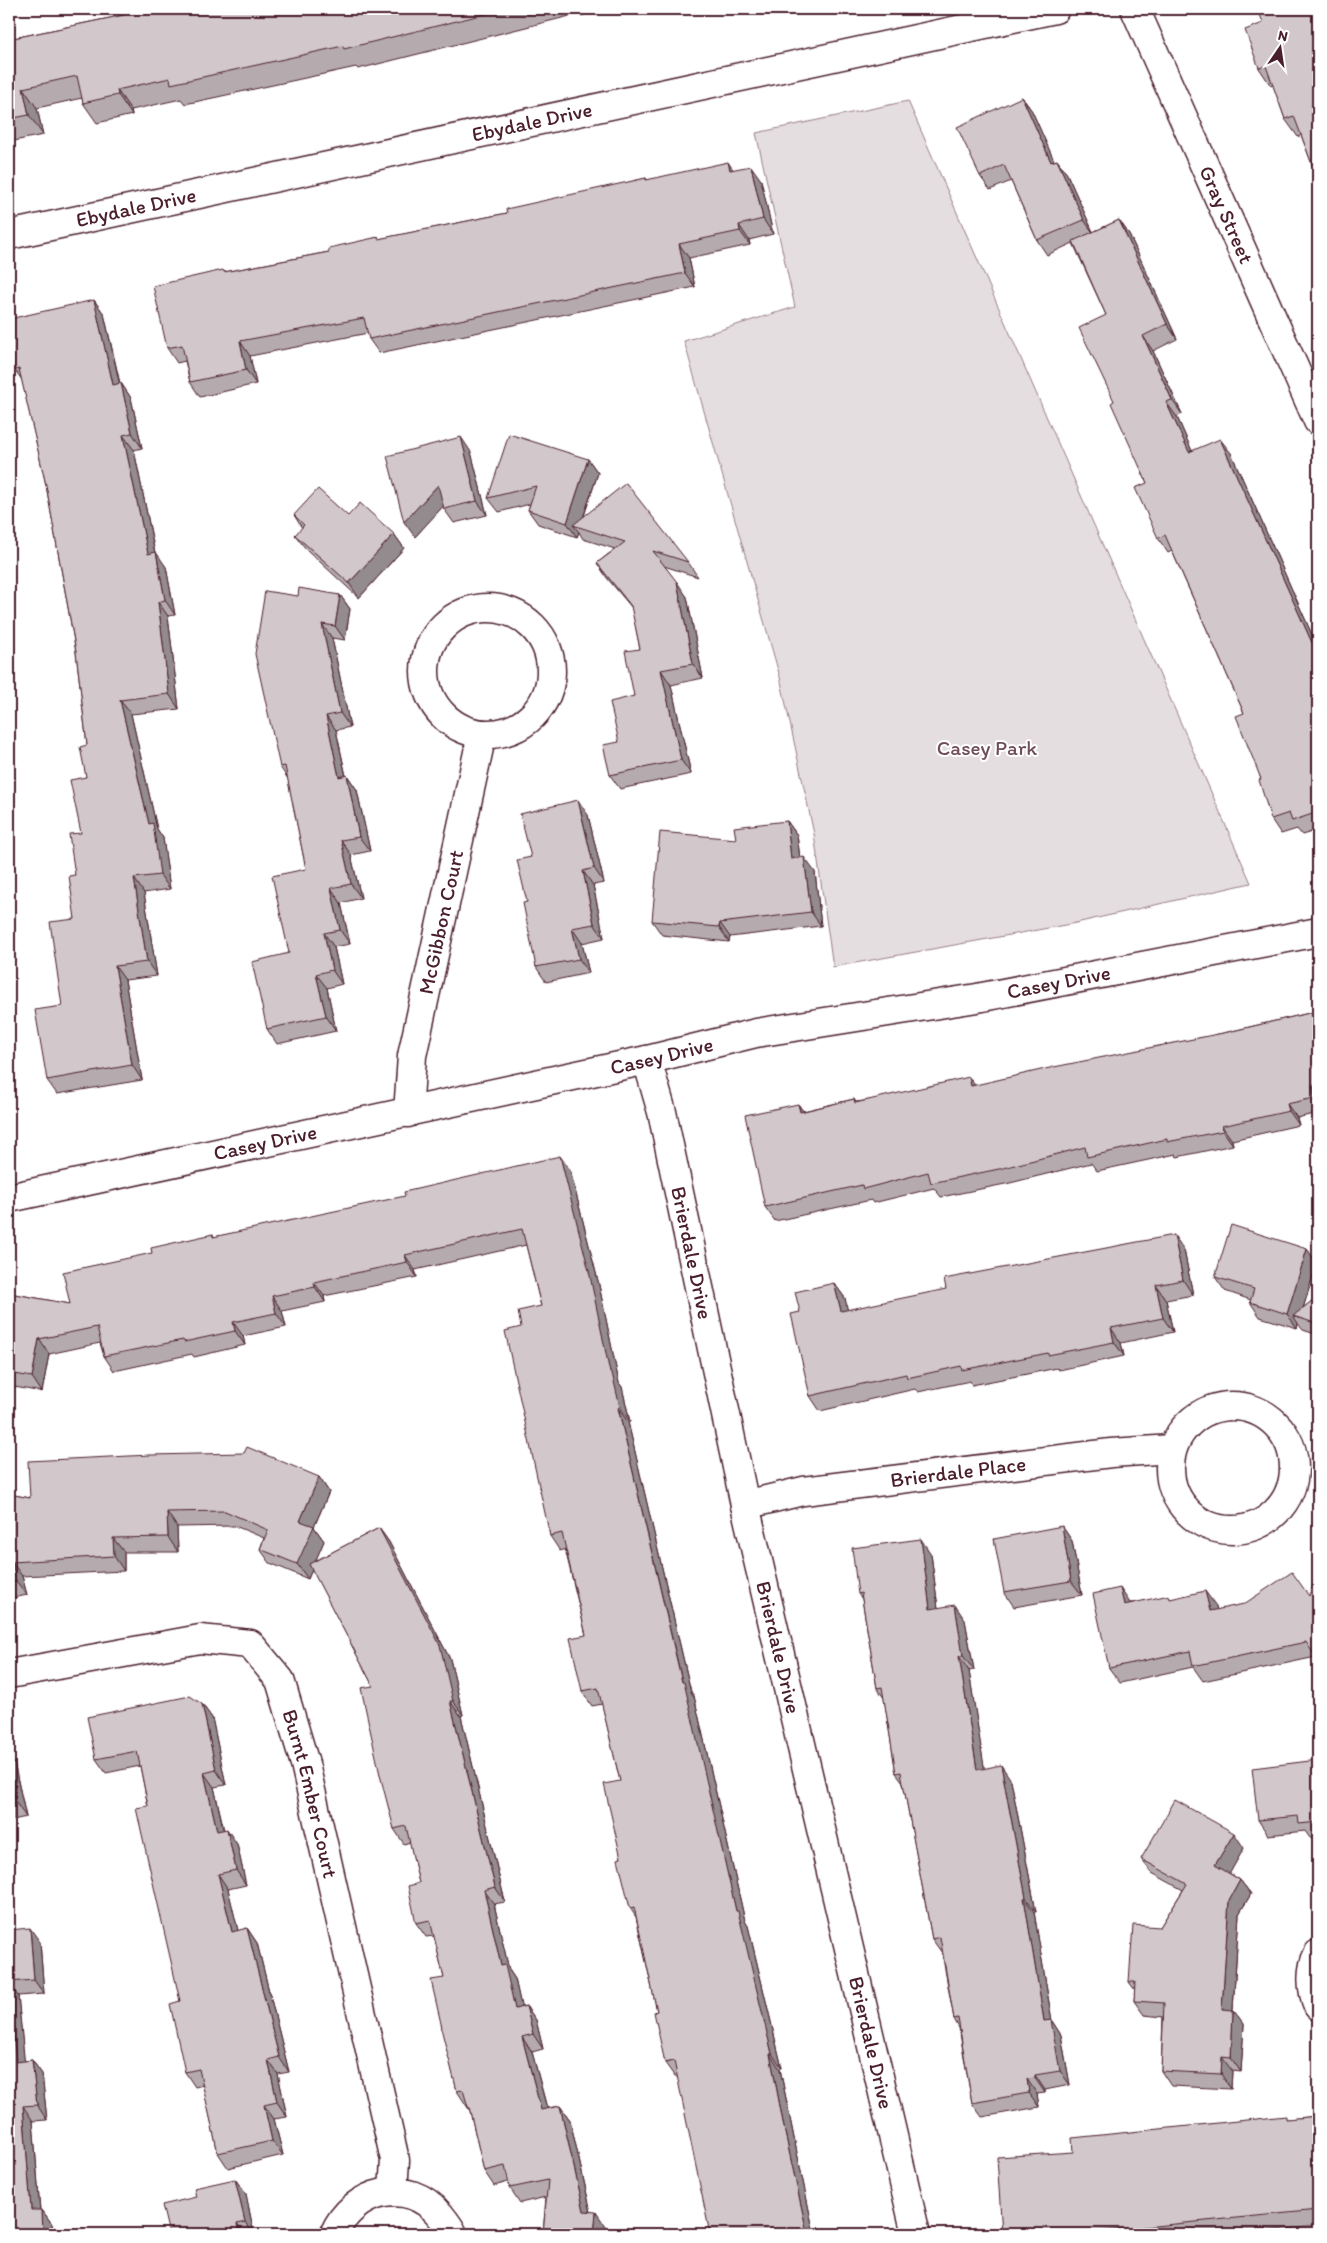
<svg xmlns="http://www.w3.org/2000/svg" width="1327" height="2243" font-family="Itim,sans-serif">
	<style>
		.green { fill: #e5dee0; stroke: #987e86 }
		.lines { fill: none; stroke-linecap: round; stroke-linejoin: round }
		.street-casing { stroke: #4a1f2b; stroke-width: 31 }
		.street { stroke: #fff; stroke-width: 28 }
		.wall { fill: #b5abaf; stroke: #4a1f2b }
		.shaded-wall { fill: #938b8e; stroke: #4a1f2b }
		.building { fill: #d2c7cb; stroke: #4a1f2b }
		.labels { text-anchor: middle; stroke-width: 4; stroke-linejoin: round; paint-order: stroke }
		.street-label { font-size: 21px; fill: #4a1f2b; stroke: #fff }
		.park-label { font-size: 21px; fill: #714f58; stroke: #fff }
	</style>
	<rect width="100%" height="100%" fill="#fff"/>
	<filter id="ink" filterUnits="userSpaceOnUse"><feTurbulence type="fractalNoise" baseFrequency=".02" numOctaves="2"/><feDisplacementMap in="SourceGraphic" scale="10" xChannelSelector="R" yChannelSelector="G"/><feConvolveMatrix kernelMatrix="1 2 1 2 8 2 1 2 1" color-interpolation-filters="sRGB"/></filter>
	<g filter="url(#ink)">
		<path class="green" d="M908 101 1251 883 1076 923 833 967 814 834 780 677 684 341 795 307 756 133Z"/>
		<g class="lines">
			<defs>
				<g id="street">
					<path id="s1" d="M1135 9 1318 421"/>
					<path id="s2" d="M9 235 1055 9"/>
					<circle cx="488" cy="671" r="63"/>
					<path id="s3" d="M647 1060 662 1112 745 1505 916 2234"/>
					<path id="s4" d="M408 1113 412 1056 482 734"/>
					<path id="s5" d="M9 1198 647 1060 756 1033 977 998 1318 932"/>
					<circle cx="1232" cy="1468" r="62"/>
					<path id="s6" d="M745 1505 803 1491 1111 1453 1172 1449"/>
					<path id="s7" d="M9 1674 200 1639 250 1644 280 1680 305 1764 395 2160 393 2192"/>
					<path d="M1318 1954C1310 1969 1311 1990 1318 2006"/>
					<path d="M334 2234C353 2190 408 2176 440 2215 445 2221 450 2227 453 2234"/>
				</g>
			</defs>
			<use href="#street" class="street-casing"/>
			<use href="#street" class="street"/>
		</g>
		<path class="wall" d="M144 9H607L580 16 578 14 358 69 356 67 185 104 181 99 131 110 132 115 97 123 83 103 82 98 37 108 43 135 9 142V39L124 15Z
			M1263 23 1316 175 1301 135 1298 137 1285 119 1273 85 1271 86 1259 68Z
			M1022 97 1032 111 1054 161 1057 160 1067 174 1093 232 1119 220 1129 234 1177 339 1153 351 1182 414 1177 417 1192 451 1231 453 1318 648V830L1302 835 1297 829 1281 834 1271 819 1244 713 1172 551 1168 553 1158 538 1147 483 1114 401 1106 315 1073 243 1047 255 1037 240 1011 181 990 190 980 176Z
			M733 170 761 180 773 234 749 240 750 245 689 258 695 287 379 353 369 339 368 333 250 356 256 384 200 397 190 382 185 361 177 363 167 348 224 272 329 252 378 237 379 239 507 213 646 178 647 180Z
			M94 300 104 314 120 383H121L131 398 142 448 134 450 155 553 166 567 175 615 168 616 179 709 131 714 157 829 163 838 170 889 144 893 157 976 125 980 142 1080 57 1094 47 1080 62 1006 75 919V875L81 833 86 777 87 745 76 652 46 485 22 380 15 370Z
			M471 452 487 515 454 523 444 509 443 505 415 537Z
			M588 459 598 473 584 516 688 562 698 577 664 566 687 597 703 678 671 685 691 774 620 789 610 775 619 742 634 696 640 649 632 608 607 578 597 563 615 549 583 539 579 532 577 537 538 524 528 510 530 504 499 512 488 498Z
			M294 515 348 516 394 534 404 548 359 598 306 549 295 535 302 528Z
			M340 595 350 609 345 640 332 638 350 727 336 730 346 776 347 775 357 790 370 851 351 855 361 898 341 903 350 944 334 947 342 984 327 988 336 1031 277 1044 267 1029 289 953 306 869 288 779 280 767 298 596Z
			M588 815 604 883 593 885 604 938 582 943 589 973 546 982 536 967 527 902 531 857Z
			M787 821 797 835 800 858 815 872 821 926 730 937 729 942 662 935 652 921 736 839Z
			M1318 1011V1113L1297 1118 1299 1125 1232 1140 1233 1145 1177 1157 1176 1154 1097 1171 1091 1163 1010 1183 941 1197 934 1188 873 1203 871 1200 775 1221 765 1207 798 1104 803 1111 854 1099 856 1102 975 1086 1228 1032Z
			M570 1170 599 1285 619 1383 622 1387 630 1422H628L691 1692 694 1696 745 1921 748 1926 782 2068 780 2069 796 2148 814 2234 677 2077H675L665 2063 657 2011 636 1917 630 1908 621 1858 620 1781 602 1704 592 1706 582 1691 586 1635 565 1549 560 1551 550 1536 521 1327 541 1306 526 1245 415 1270 417 1277 324 1296 325 1302 282 1311 286 1327 243 1336 245 1345 194 1357 192 1354 114 1371 104 1356 100 1343 49 1354 42 1392 9 1386V1293L70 1304 152 1253 213 1234 214 1237Z
			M1307 1249 1317 1263 1303 1308 1318 1296V1335L1303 1330 1298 1324 1297 1328 1260 1317 1250 1302 1251 1300 1225 1291 1215 1277Z
			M1184 1250 1193 1295 1166 1300 1173 1332 1121 1343 1124 1356 1059 1370 1057 1368 972 1385 970 1381 918 1392 915 1389 820 1411 810 1396 800 1312 834 1283 845 1298 847 1310Z
			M319 1477 329 1492 314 1527 324 1541 315 1561 379 1528 389 1542 450 1659 463 1715 461 1716 505 1902 494 1904 509 1970 515 1979 521 2007 526 2006 536 2020 543 2049 532 2052 547 2108 560 2106 570 2120 591 2212 606 2227 605 2234H543L546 2197 520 2203 510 2188 508 2182 494 2186 484 2171 470 2111 457 2091 442 2028 444 1978 434 1936 426 1937 416 1923 419 1883 410 1842 404 1844 394 1829 373 1686 312 1569 308 1579 270 1563 260 1549 264 1538 235 1526 177 1527 178 1552H124V1571L22 1576 27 1595 9 1599V1494L30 1498Z
			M1062 1526 1072 1541 1082 1595 1014 1607 1004 1592Z
			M931 1554 938 1608 965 1620 974 1670 969 1671 984 1769 1011 1780 1036 1912H1034L1052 2021 1061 2035 1070 2085 1045 2090V2093L1037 2094 1039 2107 982 2117 972 2103 959 2028 954 2019 942 1953 932 1939 903 1782 896 1773 884 1698 877 1688 862 1599 858 1594Z
			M1318 1575V1660L1316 1657 1203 1681 1193 1667 1120 1683 1109 1668 1130 1603 1172 1599 1216 1606V1610L1309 1596Z
			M202 1704 212 1718 226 1785 214 1787 224 1830 237 1844 246 1885 228 1889 238 1931 247 1928 257 1943 289 2072 278 2074 287 2117 274 2119 283 2155 228 2168 218 2153 203 2085 195 2087 185 2072 180 2001 148 1806 140 1766 106 1773 96 1759Z
			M9 1756 14 1763 26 1817 9 1821Z
			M1318 1760V1837L1310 1838 1305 1831 1268 1835 1258 1820Z
			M1244 1848 1229 1873 1240 1880 1251 1894 1239 1914 1233 2010 1244 2024 1241 2072 1232 2071 1231 2089 1171 2086 1161 2071 1163 2017 1144 2015 1134 2001 1135 1990 1129 1982 1160 1927 1183 1890 1152 1873 1141 1859Z
			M9 1930 40 1942 44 1994 18 1996 24 2061 32 2060 42 2074 47 2120 33 2121 40 2210H42L52 2224 53 2234H9Z
			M1318 2116V2226L1232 2234H1002L1073 2152 1288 2119Z
			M235 2179 246 2194 254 2234H169L196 2197Z"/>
		<path class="shaded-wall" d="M23 88 37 108 43 135 29 115Z
			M117 90 131 110 132 115 118 95Z
			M1022 97 1032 111 1061 176 1051 162Z
			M1057 160 1067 174 1094 234 1084 220Z
			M728 162 738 177 730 170Z
			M751 166 761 180 773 234 763 219Z
			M1119 220 1129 234 1177 339 1167 324Z
			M739 225 749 240 750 245 740 231Z
			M679 244 689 258 695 287 685 273Z
			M94 300 104 314 123 399 113 385Z
			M1143 336 1153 351 1182 414 1172 400Z
			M240 341 250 356 256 384 246 370Z
			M121 383 131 398 142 448 132 433Z
			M1166 402 1177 417 1199 467 1189 452Z
			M123 435 134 450 158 568 148 554Z
			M461 437 471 452 487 515 477 501Z
			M1220 439 1231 453 1318 648V656Z
			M588 459 598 473 580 527 573 525 579 532 577 537 567 523Z
			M438 485 449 500 415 537 404 522Z
			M394 534 404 548 359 598 349 583Z
			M156 552 166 567 175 615 165 600Z
			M677 582 687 597 703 678 693 664Z
			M340 595 350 609 345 640 335 626Z
			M158 602 168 616 179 709 169 694Z
			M322 624 332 638 350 727 340 713Z
			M661 670 671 685 691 774 681 760Z
			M120 700 131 714 157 829 163 838 170 889 160 875 149 824Z
			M326 716 336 730 349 791 339 777Z
			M347 775 357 790 370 851 359 837Z
			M578 800 588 815 604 883 594 868Z
			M787 821 797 835 802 874 791 859Z
			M341 840 351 855 361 898 351 884Z
			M804 857 815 872 821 926 811 912Z
			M583 871 593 885 604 938 594 924Z
			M134 878 144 893 157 976 147 962Z
			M331 888 341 903 350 944 340 930Z
			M720 923 730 937 729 942 719 927Z
			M572 928 582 943 589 973 579 959Z
			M324 933 334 947 342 984 332 970Z
			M115 966 125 980 142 1080 132 1065Z
			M316 974 327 988 336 1031 326 1016Z
			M969 1077 979 1091 971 1086Z
			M1312 1085 1318 1095V1103L1314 1098Z
			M798 1104 808 1118 800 1112Z
			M1287 1104 1297 1118 1299 1125 1289 1111Z
			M1222 1126 1232 1140 1233 1145 1223 1131Z
			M560 1156 570 1170 599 1285 619 1383 622 1387 630 1422 620 1407 610 1373Z
			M1174 1235 1184 1250 1193 1295 1183 1280Z
			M1307 1249 1317 1263 1300 1318 1293 1316 1298 1323 1297 1328 1287 1314Z
			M405 1255 415 1270 417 1277 407 1262Z
			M314 1282 324 1296 325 1302 315 1287Z
			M834 1283 845 1298 851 1326 841 1311Z
			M1156 1285 1166 1300 1173 1332 1163 1318Z
			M272 1296 282 1311 286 1327 276 1313Z
			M233 1322 243 1336 245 1345 235 1331Z
			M1111 1328 1121 1343 1124 1356 1114 1342Z
			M39 1339 49 1354 42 1392 32 1377Z
			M618 1408 628 1422 691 1692 694 1696 745 1921 748 1926 782 2068 772 2054 736 1911Z
			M319 1477 329 1492 314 1527 324 1541 308 1579 297 1564 300 1521Z
			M167 1512 177 1527 178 1552 168 1537Z
			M1062 1526 1072 1541 1082 1595 1071 1581Z
			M379 1528 389 1542 450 1659 463 1715 453 1701Z
			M113 1538 124 1552V1571L114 1556Z
			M921 1539 931 1554 940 1624 930 1609Z
			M12 1562 22 1576 27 1595 16 1581Z
			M1120 1588 1130 1603 1134 1619 1124 1605Z
			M1205 1591 1216 1606 1220 1626 1210 1611Z
			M955 1605 965 1620 974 1670 963 1656Z
			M959 1656 969 1671 987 1785 977 1770Z
			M450 1701 461 1716 505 1902 495 1887Z
			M202 1704 212 1718 226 1785 216 1770Z
			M9 1756 14 1763 26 1817 16 1803 9 1772Z
			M1001 1765 1011 1780 1036 1912 1026 1898Z
			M204 1773 214 1787 227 1846 217 1831Z
			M227 1829 237 1844 246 1885 236 1870Z
			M1234 1833 1244 1848 1226 1880 1215 1865Z
			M218 1874 228 1889 242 1947 232 1932Z
			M1240 1880 1251 1894 1239 1914 1232 2024 1222 2009 1229 1900Z
			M484 1890 494 1904 509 1970 515 1979 525 2023 515 2009 501 1966Z
			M1024 1898 1034 1912 1052 2021 1061 2035 1070 2085 1060 2071 1044 2021Z
			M30 1928 40 1942 44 1994 34 1980Z
			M247 1928 257 1943 289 2072 279 2057Z
			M9 1983 18 1996 26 2076 16 2062 9 1992Z
			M526 2006 536 2020 543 2049 533 2034Z
			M1233 2010 1244 2024 1241 2072 1231 2058Z
			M522 2037 532 2052 551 2124 541 2110Z
			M770 2054 780 2069 796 2148 814 2234H810L806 2228 785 2133Z
			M1222 2057 1232 2071 1231 2089 1221 2074Z
			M32 2060 42 2074 47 2120 37 2105Z
			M268 2060 278 2074 287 2117 277 2102Z
			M1035 2075 1045 2090V2093L1035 2078Z
			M1027 2079 1037 2094 1039 2107 1029 2093Z
			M264 2105 274 2119 283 2155 272 2141Z
			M23 2106 33 2121 41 2225 31 2210Z
			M560 2106 570 2120 594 2226 584 2211Z
			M235 2179 246 2194 254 2234H253L245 2222Z
			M42 2210 52 2224 53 2234H43Z
			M596 2212 606 2227 605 2234H594Z
			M237 2224 244 2234H239Z"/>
		<path class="building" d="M144 9H505L344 49 343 46 171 84 170 78 117 90 118 95 83 103 77 76 23 88 29 115 9 119V39L124 15V13Z
			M1258 9H1318V190L1313 177 1316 175 1294 116 1285 119 1266 66 1259 68 1245 30 1263 23Z
			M1022 97 1051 162 1057 160 1084 220 1037 240 1004 165 980 176 957 127Z
			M728 162 730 170 751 166 763 219 739 225 740 231 679 244 685 273 369 339 364 318 240 341 246 370 190 382 182 345 167 348 153 286 223 270 224 272 329 252V248L378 237V239L507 213 506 209 646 178V180Z
			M1119 220 1167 324 1143 336 1172 400 1166 402 1189 452 1220 439 1318 656V812L1292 821 1289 813 1271 819 1259 780 1261 779 1236 716 1244 713 1165 535 1158 538 1135 488 1147 483 1111 403 1114 401 1079 328 1106 315 1073 241Z
			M94 300 113 385 121 383 132 433 123 435 148 554 156 552 165 600 158 602 169 694 120 700 149 824 153 823 160 875 134 878 147 962 115 966 132 1065 47 1080 35 1010 62 1006 50 922 75 919 69 876 75 875 69 834 81 833 70 780 86 777 80 747 87 745 76 652 46 485 19 369 15 370 9 345V319Z
			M509 434 588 459 567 523 528 510 536 486 488 498Z
			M461 437 477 501 444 509 438 485 404 522 387 456Z
			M626 483 688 562 653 551 677 582 693 664 661 670 681 760 610 775 603 745 619 742 610 702 634 696 625 651 640 649 631 606 597 563 625 542 573 525Z
			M318 489 348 516 360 503 394 534 349 583 295 535 304 525 294 515Z
			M299 588 340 595 335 626 322 624 340 713 326 716 339 777 347 775 359 837 341 840 351 884 331 888 340 930 324 933 332 970 316 974 326 1016 267 1029 252 962 289 953 272 876 306 869 285 766 280 767 255 654 265 591 298 596Z
			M578 800 594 868 583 871 594 924 572 928 579 959 536 967 523 903 527 902 517 860 531 857 520 814Z
			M787 821 791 859 804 857 811 912 720 923 719 927 652 921 660 832 736 839 734 827Z
			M1318 1011V1084L1312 1085 1314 1098 1287 1104 1289 1111 1222 1126 1223 1131 1167 1142V1139L1087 1157 1085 1147 999 1169 931 1183 928 1172 863 1189 862 1185 765 1207 745 1115 798 1104 800 1112 854 1099 855 1103 969 1077 971 1086 1054 1067 1228 1032Z
			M560 1156 589 1271 610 1373H612L620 1407 618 1408 682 1682H684L736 1911H738L772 2054H770L785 2133 806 2228 809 2227 811 2234H710L674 2061 665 2063 654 2012 657 2011 634 1907 630 1908 618 1859 621 1858 604 1784 620 1781 598 1688 582 1691 570 1638 586 1635 562 1533 550 1536 505 1331 521 1327 518 1311 541 1306 522 1229 405 1255 407 1262 314 1282 315 1287 272 1296 276 1313 233 1322 235 1331 184 1342 183 1340 104 1356 97 1327 39 1339 32 1377 9 1373V1293L70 1304 63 1272 152 1253 151 1248 213 1234V1237L405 1196 404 1192Z
			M1231 1225 1307 1249 1287 1314 1250 1302 1254 1289 1215 1277Z
			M1174 1235 1183 1280 1156 1285 1163 1318 1111 1328 1114 1342 1048 1355V1353L962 1370 961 1366 907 1378 906 1374 810 1396 791 1314 800 1312 795 1292 834 1283 841 1311 946 1289 944 1279Z
			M1318 1296V1324L1293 1316Z
			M247 1447 319 1477 300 1521 314 1526 297 1564 260 1549 268 1530 225 1511 167 1512 168 1537 113 1538 114 1556 12 1562 16 1581 9 1583V1494L30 1498 28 1461 150 1455 244 1453Z
			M1062 1526 1071 1581 1004 1592 994 1539Z
			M379 1528 440 1645 453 1701H450L495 1887 484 1890 501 1966 505 1965 515 2009 526 2006 533 2034 522 2037 541 2110 560 2106 584 2211 596 2212 594 2234H543L548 2180 510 2188 505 2166 484 2171 469 2107H468L463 2090 457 2091 441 2028H442L431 1980 444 1978 430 1920 416 1923 408 1886 419 1883 406 1826 394 1829 380 1775 361 1688 373 1686 309 1564Z
			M921 1539 930 1609 955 1605 963 1656H959L977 1770 1001 1765 1026 1898H1024L1044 2021 1051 2020 1060 2071 1035 2075V2078L1027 2079 1029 2093 972 2103 958 2018 954 2019 940 1937 932 1939 901 1772 896 1773 882 1687 877 1688 861 1593 858 1594 852 1548Z
			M1292 1572 1309 1596 1318 1575V1649L1313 1653 1306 1642 1193 1666 1190 1651 1109 1668 1093 1594 1120 1588 1124 1605 1169 1595 1170 1599 1205 1591 1210 1611 1244 1604Z
			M190 1696 202 1704 216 1770 204 1773 217 1831 227 1829 236 1870 218 1874 232 1932 247 1928 279 2057 268 2060 277 2102 264 2105 272 2141 218 2153 199 2069 185 2072 170 2004 180 2001 136 1808 148 1806 137 1751 96 1759 87 1717Z
			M1318 1760V1822L1299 1824 1298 1816 1258 1820 1252 1768Z
			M9 1772 16 1803 9 1804Z
			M1175 1800 1234 1833 1215 1865 1240 1880 1229 1900 1222 2009 1233 2010 1231 2058 1222 2057 1221 2074 1161 2071 1164 2003 1134 2001 1135 1982H1129L1133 1925 1160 1927 1187 1884 1141 1859Z
			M30 1928 34 1980 9 1982V1930Z
			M9 1992 16 2062 32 2060 37 2105 23 2106 31 2210H42L43 2234H9Z
			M1286 2116V2119L1318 2116V2210L1073 2234H1002L997 2157 1073 2152 1072 2138Z
			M235 2179 245 2222 237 2224 239 2234H169L162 2205 196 2197 194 2188Z"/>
	</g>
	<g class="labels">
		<g class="street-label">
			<text dy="7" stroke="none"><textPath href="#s2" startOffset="535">Ebydale Drive</textPath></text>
			<text dy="7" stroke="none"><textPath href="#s2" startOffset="130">Ebydale Drive</textPath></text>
			<text dy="7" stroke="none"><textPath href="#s1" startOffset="225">Gray Street</textPath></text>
			<text dy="7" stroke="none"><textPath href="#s4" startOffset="194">McGibbon Court</textPath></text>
			<text dy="7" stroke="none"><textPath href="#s5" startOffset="1072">Casey Drive</textPath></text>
			<text dy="7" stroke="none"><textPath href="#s5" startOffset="668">Casey Drive</textPath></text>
			<text dy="7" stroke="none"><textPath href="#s5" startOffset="262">Casey Drive</textPath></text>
			<text dy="7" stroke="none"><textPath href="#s3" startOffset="198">Brierdale Drive</textPath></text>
			<text dy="7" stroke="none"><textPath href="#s6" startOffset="216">Brierdale Place</textPath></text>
			<text dy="7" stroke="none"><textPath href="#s3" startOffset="602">Brierdale Drive</textPath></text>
			<text dy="7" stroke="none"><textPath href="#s7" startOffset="409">Burnt Ember Court</textPath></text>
			<text dy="7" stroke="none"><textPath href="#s3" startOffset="1008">Brierdale Drive</textPath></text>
		</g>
		<g class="park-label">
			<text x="987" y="755">Casey Park</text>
		</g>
	</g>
	<rect width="1327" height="2243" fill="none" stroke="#fff" stroke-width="30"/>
	<rect x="15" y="15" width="1297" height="2213" fill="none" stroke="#4a1f2b" stroke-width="2" filter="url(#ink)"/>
	<g transform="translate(1280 48) rotate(13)" stroke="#ffffff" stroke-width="4" paint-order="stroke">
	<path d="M0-4L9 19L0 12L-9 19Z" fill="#4a1f2b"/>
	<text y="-8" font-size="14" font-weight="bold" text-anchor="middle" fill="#4a1f2b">N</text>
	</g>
</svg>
